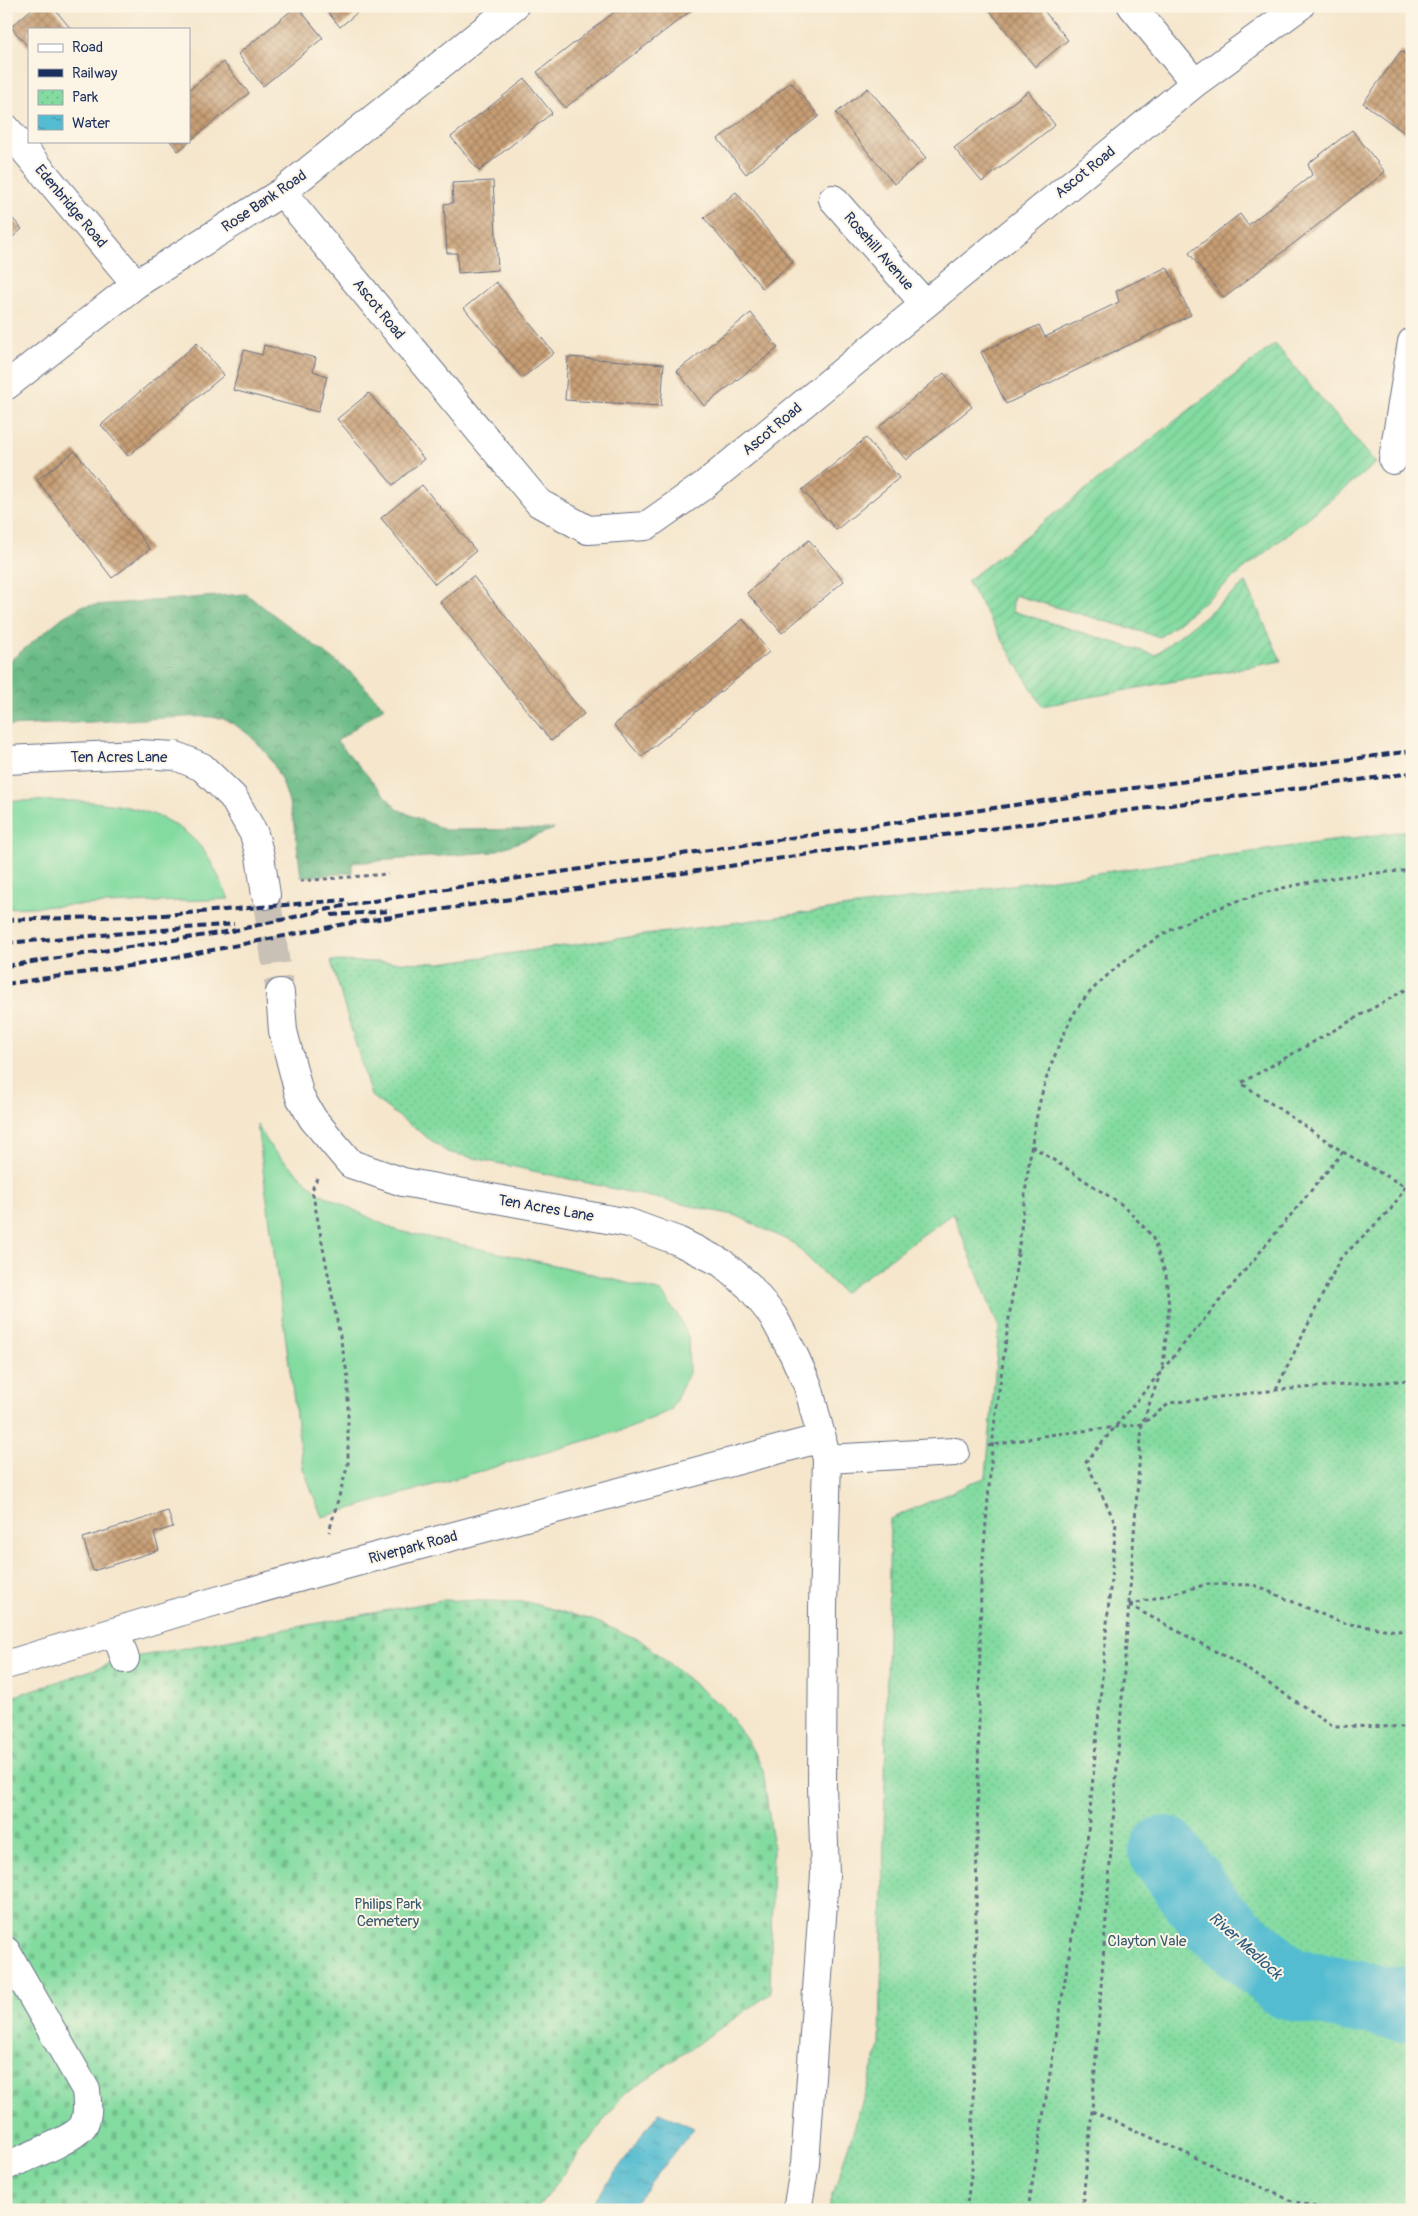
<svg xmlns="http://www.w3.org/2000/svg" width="1418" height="2216" font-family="Pangolin,sans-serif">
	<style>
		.grass { fill: #83dba0; stroke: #4f857f }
		.forest { fill: url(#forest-crowns); stroke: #427572 }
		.cemetery { fill: url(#cemetery-stones); stroke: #4f857f }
		.park { fill: url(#park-dots); stroke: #4f857f }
		.garden { fill: url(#garden-furrows); stroke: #4f857f }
		.water { fill: url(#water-ripples); stroke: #377697 }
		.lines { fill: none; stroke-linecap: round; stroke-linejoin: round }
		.river { stroke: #53bcd0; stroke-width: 72 }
		.building { fill: url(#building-cross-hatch) }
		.minor-tunnel { stroke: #c9c1b6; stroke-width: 28; stroke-dasharray: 28 14; stroke-linecap: butt }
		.minor-casing { stroke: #676f84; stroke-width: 30 }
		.path { stroke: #676f84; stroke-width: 3; stroke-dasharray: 4 4; stroke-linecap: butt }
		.minor { stroke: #fff; stroke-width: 28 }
		.rail { stroke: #1b2f5e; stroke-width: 4; stroke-dasharray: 8 4; stroke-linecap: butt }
		.path-bridge { stroke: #676f84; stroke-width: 3; stroke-dasharray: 4 4; stroke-linecap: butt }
		.labels { text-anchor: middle; stroke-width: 4; stroke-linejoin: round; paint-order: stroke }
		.street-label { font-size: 15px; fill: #1b2f5e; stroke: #fcf5e5 }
		.park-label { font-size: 15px; fill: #355a6e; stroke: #fcf5e5 }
		.water-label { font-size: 16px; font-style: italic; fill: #2c5980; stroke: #fcf5e5 }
	</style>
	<defs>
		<pattern id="forest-crowns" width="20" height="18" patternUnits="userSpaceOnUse" patternTransform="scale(1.25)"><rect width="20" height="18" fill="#6abb86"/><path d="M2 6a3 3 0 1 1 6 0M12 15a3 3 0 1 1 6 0" fill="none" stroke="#569871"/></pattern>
		<pattern id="cemetery-stones" width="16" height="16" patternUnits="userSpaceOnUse" patternTransform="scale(1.25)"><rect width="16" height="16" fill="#83dba0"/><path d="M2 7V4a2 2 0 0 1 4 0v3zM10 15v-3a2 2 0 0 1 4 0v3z" fill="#71bc8c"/></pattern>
		<pattern id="park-dots" width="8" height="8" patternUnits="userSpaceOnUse" patternTransform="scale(1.25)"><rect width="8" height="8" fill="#83dba0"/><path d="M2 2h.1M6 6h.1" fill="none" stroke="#71bc8c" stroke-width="1.8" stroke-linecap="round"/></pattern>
		<pattern id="garden-furrows" width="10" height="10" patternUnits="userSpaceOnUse" patternTransform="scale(1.25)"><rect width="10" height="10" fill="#83dba0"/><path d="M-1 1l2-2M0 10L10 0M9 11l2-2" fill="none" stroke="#71bc8c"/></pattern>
		<pattern id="water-ripples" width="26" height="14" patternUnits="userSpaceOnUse" patternTransform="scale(1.25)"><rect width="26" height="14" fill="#53bcd0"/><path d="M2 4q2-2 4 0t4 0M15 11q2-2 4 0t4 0" fill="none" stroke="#4499ac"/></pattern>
		<pattern id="building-cross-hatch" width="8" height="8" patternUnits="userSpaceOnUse" patternTransform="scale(1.25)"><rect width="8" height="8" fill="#c79e74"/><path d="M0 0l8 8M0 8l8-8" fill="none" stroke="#a18162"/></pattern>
	</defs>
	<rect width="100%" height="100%" fill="#fcf5e5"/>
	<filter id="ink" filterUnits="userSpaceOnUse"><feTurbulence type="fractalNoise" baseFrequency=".02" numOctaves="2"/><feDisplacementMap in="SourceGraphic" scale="10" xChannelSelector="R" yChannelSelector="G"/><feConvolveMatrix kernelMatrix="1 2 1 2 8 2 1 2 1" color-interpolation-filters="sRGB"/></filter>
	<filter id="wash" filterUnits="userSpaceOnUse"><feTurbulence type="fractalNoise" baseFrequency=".0096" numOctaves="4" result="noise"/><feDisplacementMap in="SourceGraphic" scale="20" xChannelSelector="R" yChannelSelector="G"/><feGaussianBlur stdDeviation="1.12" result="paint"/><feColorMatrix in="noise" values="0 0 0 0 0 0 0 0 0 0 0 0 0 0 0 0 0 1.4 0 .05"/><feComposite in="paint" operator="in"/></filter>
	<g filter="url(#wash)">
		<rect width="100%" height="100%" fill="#f5e6cc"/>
		<path class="grass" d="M6 801C68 801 154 794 199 845 211 858 221 883 229 899L6 908Z
			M257 1125 272 1149 319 1193 395 1230 581 1271 661 1292 679 1317 688 1337 689 1373 671 1410 630 1428 322 1517 303 1468Z"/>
		<path class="forest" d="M246 594 350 672 384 707 337 741 397 809 445 830 554 829 492 852 352 863V873L301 877C294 817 288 751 226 720 216 714 176 718 162 718 110 721 58 724 6 726V664L63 617 82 606Z"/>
		<path class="cemetery" d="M442 1600 527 1602 592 1620 640 1640 721 1706 746 1738 763 1770 773 1845 770 1994 624 2094 536 2210H6V1699L125 1659Z"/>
		<path class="park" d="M1412 830V2210H828L880 2046 890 1519 986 1477 999 1328 953 1213 843 1293 793 1243 737 1216 447 1152 371 1096 331 961 440 963Z"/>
		<path class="garden" d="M1275 344 1376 463 1160 637 1014 595 1012 611 1155 655 1246 583 1281 661 1042 706 967 581Z"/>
		<path class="water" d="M659 2112 694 2128 643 2193 628 2210H588Z"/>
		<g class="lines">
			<path class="river" d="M1165 1852 1213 1919 1288 1984 1401 2005 1412 2002"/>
		</g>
		<g id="blocks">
			<path class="building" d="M35 6H52L71 29H29V48L11 27Z
				M297 6 323 38 263 86 238 54Z
				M323 6H365L340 27Z
				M622 6H697L565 108 537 72Z
				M986 6H1040L1068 40 1035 67Z
				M1401 51 1412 59V132L1409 136 1363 103Z
				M223 62 249 93 178 151 170 141H189V90Z
				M525 79 552 113 479 171 451 137Z
				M791 82 819 116 746 174 718 139Z
				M868 88 926 158 894 184 836 113Z
				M1028 91 1055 125 982 182 954 148Z
				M1352 130 1385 172 1224 298 1189 253 1240 214 1248 225 1312 175 1308 164Z
				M493 181 498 270 458 273 457 253H447L444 204 453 203 452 183Z
				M736 192 793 262 762 288 704 218Z
				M6 211 22 229 6 243Z
				M1167 267 1191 315 1006 404 981 352 1039 325 1045 337 1119 302 1116 291Z
				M496 282 554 353 522 378 464 308Z
				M751 313 778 348 704 406 677 371Z
				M197 343 224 375 128 456 101 425Z
				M264 345 316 358 313 371 327 376 318 412 233 390 244 350 262 355Z
				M568 357 664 364 661 406 565 400Z
				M944 373 972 407 906 460 879 427Z
				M369 393 424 459 393 485 337 419Z
				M866 438 899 478 836 530 802 490Z
				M75 451 150 549 112 578 37 480Z
				M422 485 476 551 435 584 381 518Z
				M809 540 844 581 782 633 747 593Z
				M473 576 584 714 551 741 440 602Z
				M743 619 769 652 641 757 614 725Z
				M168 1511 173 1527 154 1533 159 1550 93 1571 83 1538Z"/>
		</g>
	</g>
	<g filter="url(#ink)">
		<use href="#blocks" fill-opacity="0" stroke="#676f84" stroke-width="1"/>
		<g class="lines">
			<path class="minor-tunnel" d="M266 895 280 993"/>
			<defs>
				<path id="minor" d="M1132 6 1195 83
					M6 128 136 284
					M282 192 539 503 588 530 646 526 703 486 1195 83 1300 6
					M833 199 924 303
					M6 386 136 284 282 192 514 6
					M1393 460 1412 342
					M6 760 138 754 176 756 202 767 233 797 254 834 260 856 266 895
					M280 993 283 1031 300 1097 313 1119 351 1164 403 1182 629 1223 678 1241 722 1263 749 1286 773 1316 793 1353 808 1386 827 1459 823 1607 822 1787 825 1874 805 2164 797 2210
					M827 1459 955 1452
					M116 1632 125 1659
					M6 1665 199 1606 315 1573 822 1438
					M6 1951 86 2090C87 2102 89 2113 84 2124 78 2138 22 2159 6 2166"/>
			</defs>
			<use href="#minor" class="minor-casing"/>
			<path class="path" d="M300 881 388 874
				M1032 1146 1124 1206 1152 1236 1166 1275 1169 1308 1163 1366
				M1343 1152 1406 1187
				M317 1178 312 1190 348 1378V1464L329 1532
				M1018 1253C1024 1207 1028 1160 1037 1115 1043 1082 1057 1048 1071 1019 1081 999 1099 982 1116 968 1174 918 1248 893 1322 880 1351 874 1382 873 1412 870
				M1276 1390 1340 1259 1391 1209 1412 1177
				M988 1446 1049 1435 1142 1424 1170 1403 1276 1390 1412 1380
				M1129 1605 1241 1665 1333 1726 1412 1727
				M1129 1605 1208 1584 1254 1585 1342 1623 1398 1631 1412 1629
				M1092 2111 1292 2201 1329 2210
				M966 2210 972 2169 981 1583
				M1028 2210 1087 1843 1116 1524 1086 1462 1343 1152 1241 1083 1412 986
				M1082 2210 1092 2111 1142 1424 1161 1372
				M1408 2210 1412 2209"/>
			<use href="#minor" class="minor"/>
			<path class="rail" d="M331 915 391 911
				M6 920 164 915 345 900
				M6 943 234 924
				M6 966 232 931 343 906 452 888 1089 794 1412 751
				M6 984 136 965 345 924 869 845 1412 773"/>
			<path class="path-bridge" d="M981 1583 994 1427 1018 1253"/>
		</g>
	</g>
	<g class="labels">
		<g class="street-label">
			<text transform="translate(1085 172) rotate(-39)" y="5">Ascot Road</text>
			<text transform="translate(264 201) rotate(-34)" y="5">Rose Bank Road</text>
			<text transform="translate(71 206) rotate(50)" y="5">Edenbridge Road</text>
			<text transform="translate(879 251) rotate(49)" y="5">Rosehill Avenue</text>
			<text transform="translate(379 309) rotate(51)" y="5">Ascot Road</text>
			<text transform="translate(772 429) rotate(-40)" y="5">Ascot Road</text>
			<text x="119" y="762">Ten Acres Lane</text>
			<text transform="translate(546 1208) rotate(10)" y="5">Ten Acres Lane</text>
			<text transform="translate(413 1547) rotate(-15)" y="5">Riverpark Road</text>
		</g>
		<g class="park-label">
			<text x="388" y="1909">Philips Park<tspan x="388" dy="17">Cemetery</tspan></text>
			<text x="1147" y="1946">Clayton Vale</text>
		</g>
		<g class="water-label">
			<text transform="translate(1246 1945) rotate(42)" y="6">River Medlock</text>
		</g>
	</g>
	<rect width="1418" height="2216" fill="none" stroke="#fcf5e5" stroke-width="25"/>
	<rect x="28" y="28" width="162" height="115" fill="#fcf5e5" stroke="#a2a6af"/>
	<rect x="38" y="44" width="25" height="8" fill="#ffffff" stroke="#a2a6af"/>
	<text x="72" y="52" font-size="15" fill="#1b2f5e">Road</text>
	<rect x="38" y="69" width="25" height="8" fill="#1b2f5e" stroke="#a2a6af"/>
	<text x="72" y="78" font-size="15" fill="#1b2f5e">Railway</text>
	<rect x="38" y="90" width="25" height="15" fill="url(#park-dots)" stroke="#a2a6af"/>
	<text x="72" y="102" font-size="15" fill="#1b2f5e">Park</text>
	<rect x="38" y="115" width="25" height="15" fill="url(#water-ripples)" stroke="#a2a6af"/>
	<text x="72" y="128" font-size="15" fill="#1b2f5e">Water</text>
</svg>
